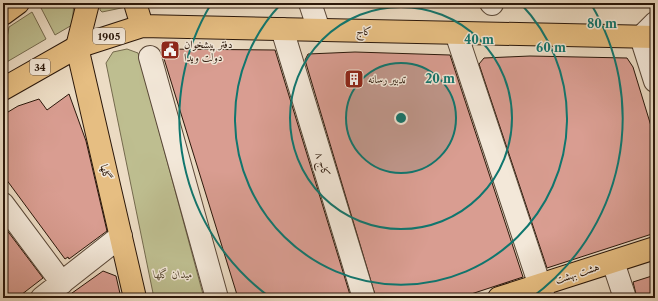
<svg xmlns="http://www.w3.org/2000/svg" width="658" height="301" font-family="'Libre Caslon Text',Amiri,serif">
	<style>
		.green { fill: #bebe90; stroke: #746a4d }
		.building { fill: #d99d91; stroke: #2a170a }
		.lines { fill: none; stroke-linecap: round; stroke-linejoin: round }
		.minor-casing { stroke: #5a4838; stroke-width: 24 }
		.major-casing { stroke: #2a170a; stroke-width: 24 }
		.highway-casing { stroke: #2a170a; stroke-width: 24 }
		.minor { stroke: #f3e8d9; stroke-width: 22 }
		.major { stroke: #e6be82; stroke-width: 22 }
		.highway { stroke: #e6be82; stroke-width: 22 }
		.ring { fill: none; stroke: #0f766e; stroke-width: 2 }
		.labels { text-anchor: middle; stroke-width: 3; stroke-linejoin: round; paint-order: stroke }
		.shield { fill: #f3e8d9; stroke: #665648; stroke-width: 1 }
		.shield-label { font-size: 10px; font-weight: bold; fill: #2a170a }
		.street-label { font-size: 11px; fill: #2a170a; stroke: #f3e8d9 }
		.poi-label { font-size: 11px; fill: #2a170a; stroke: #f3e8d9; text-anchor: start }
		.park-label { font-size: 11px; font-style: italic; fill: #564932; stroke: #f3e8d9 }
		.centre { fill: #0f766e; stroke: #f3e8d9; stroke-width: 2 }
		.ring-label { font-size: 12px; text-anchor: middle; font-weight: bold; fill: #0f766e; stroke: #f3e8d9; stroke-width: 3; stroke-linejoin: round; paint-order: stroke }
	</style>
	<rect width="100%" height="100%" fill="#ecdcc4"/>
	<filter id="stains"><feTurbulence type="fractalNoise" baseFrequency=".005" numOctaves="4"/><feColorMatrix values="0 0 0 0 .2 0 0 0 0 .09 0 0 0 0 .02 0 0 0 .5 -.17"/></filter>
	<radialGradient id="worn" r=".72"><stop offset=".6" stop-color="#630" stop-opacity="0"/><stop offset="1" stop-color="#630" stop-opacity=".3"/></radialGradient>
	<path class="green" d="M45 3H74L72 25 55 35 40 6Z
		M100 3H131V6L102 12 100 10Z
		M32 12 46 39 5 63 3 60 9 27Z
		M127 49 138 53 204 298H154L106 63 113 52Z"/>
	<path class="building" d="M161 49 275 50 351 298H238Z
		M355 52 450 55 523 277 459 298H376L305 60 308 54Z
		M530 56 627 58 633 67 655 139V233L547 268 479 64 484 58Z
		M69 94 86 141 107 231 69 259 68 257 65 259 3 175V115L18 106 39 99 47 110Z
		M3 225 43 278 17 298H3Z
		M103 271 116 276 121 298H65Z
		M655 275V298H637L633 282Z"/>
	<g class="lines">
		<defs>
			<path id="minor" d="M310 3 319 30
				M491 3 492 4
				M655 23 641 37 655 81
				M282 29 364 298
				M456 33 544 298
				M150 57 217 298
				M3 204 62 283
				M613 262 625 298
				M42 298 121 236"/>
			<path id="major" d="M88 3 77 47 135 298
				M135 3 142 26
				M77 47 142 26 655 37
				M499 298 655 248"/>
			<path id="highway" d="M3 14 18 3
				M3 89 77 47"/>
		</defs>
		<use href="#minor" class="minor-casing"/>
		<use href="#major" class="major-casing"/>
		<use href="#highway" class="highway-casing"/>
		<use href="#minor" class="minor"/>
		<use href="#major" class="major"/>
		<use href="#highway" class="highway"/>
	</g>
	<circle cx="401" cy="118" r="55" fill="#0f766e" fill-opacity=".12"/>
	<g class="ring">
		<circle cx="401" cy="118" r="55"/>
		<circle cx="401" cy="118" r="111"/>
		<path d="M521 4A166 166 0 1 1 281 4"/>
		<path d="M271 298A222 222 0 0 1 211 4M591 4A222 222 0 0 1 531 298"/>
	</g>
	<defs>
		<symbol id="civic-square" viewBox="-11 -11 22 22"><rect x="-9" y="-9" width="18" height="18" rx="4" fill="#8f2418" stroke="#f3e8d9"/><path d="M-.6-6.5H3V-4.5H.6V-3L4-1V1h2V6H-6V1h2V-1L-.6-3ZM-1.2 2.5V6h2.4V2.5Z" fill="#fff"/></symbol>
		<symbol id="building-square" viewBox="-11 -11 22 22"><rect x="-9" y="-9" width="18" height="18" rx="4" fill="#8f2418" stroke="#f3e8d9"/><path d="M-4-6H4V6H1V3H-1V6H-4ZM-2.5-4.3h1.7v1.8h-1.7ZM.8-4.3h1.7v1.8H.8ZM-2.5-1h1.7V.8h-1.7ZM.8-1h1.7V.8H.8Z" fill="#fff"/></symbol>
	</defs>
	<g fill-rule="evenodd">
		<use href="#civic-square" x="159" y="39" width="22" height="22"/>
		<use href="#building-square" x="343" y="68" width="22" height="22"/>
	</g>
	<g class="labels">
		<g class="shield">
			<rect x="93" y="28" width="32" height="16" rx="3"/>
			<rect x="30" y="59" width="20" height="16" rx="3"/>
		</g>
		<g class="shield-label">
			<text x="109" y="40">1905</text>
			<text x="40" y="71">34</text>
		</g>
		<g class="street-label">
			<text transform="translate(364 31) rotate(1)" y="4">کاج</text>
			<text transform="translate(323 164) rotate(73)" y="4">کاج ۸</text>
			<text transform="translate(106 172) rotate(77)" y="4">گلها</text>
			<text transform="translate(577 273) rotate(-18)" y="4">هشت بهشت</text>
		</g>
		<g class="poi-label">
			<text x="184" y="48">دفتر پیشخوان<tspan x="184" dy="13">دولت ویدا</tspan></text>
			<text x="368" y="83">تدبیر رسانه</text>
		</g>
		<g class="park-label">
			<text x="173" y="278">میدان گلها</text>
		</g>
	</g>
	<circle cx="401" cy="118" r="6" class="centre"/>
	<g class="ring-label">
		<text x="602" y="28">80 m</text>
		<text x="479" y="44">40 m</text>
		<text x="551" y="52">60 m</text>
		<text x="440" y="83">20 m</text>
	</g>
	<rect width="658" height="301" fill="none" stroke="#ecdcc4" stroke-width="16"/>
	<rect x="4" y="4" width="650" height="293" fill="none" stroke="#2a170a" stroke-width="2"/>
	<rect x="8" y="8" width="642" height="285" fill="none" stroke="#2a170a"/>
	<rect width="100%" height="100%" filter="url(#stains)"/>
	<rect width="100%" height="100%" fill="url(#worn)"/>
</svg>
